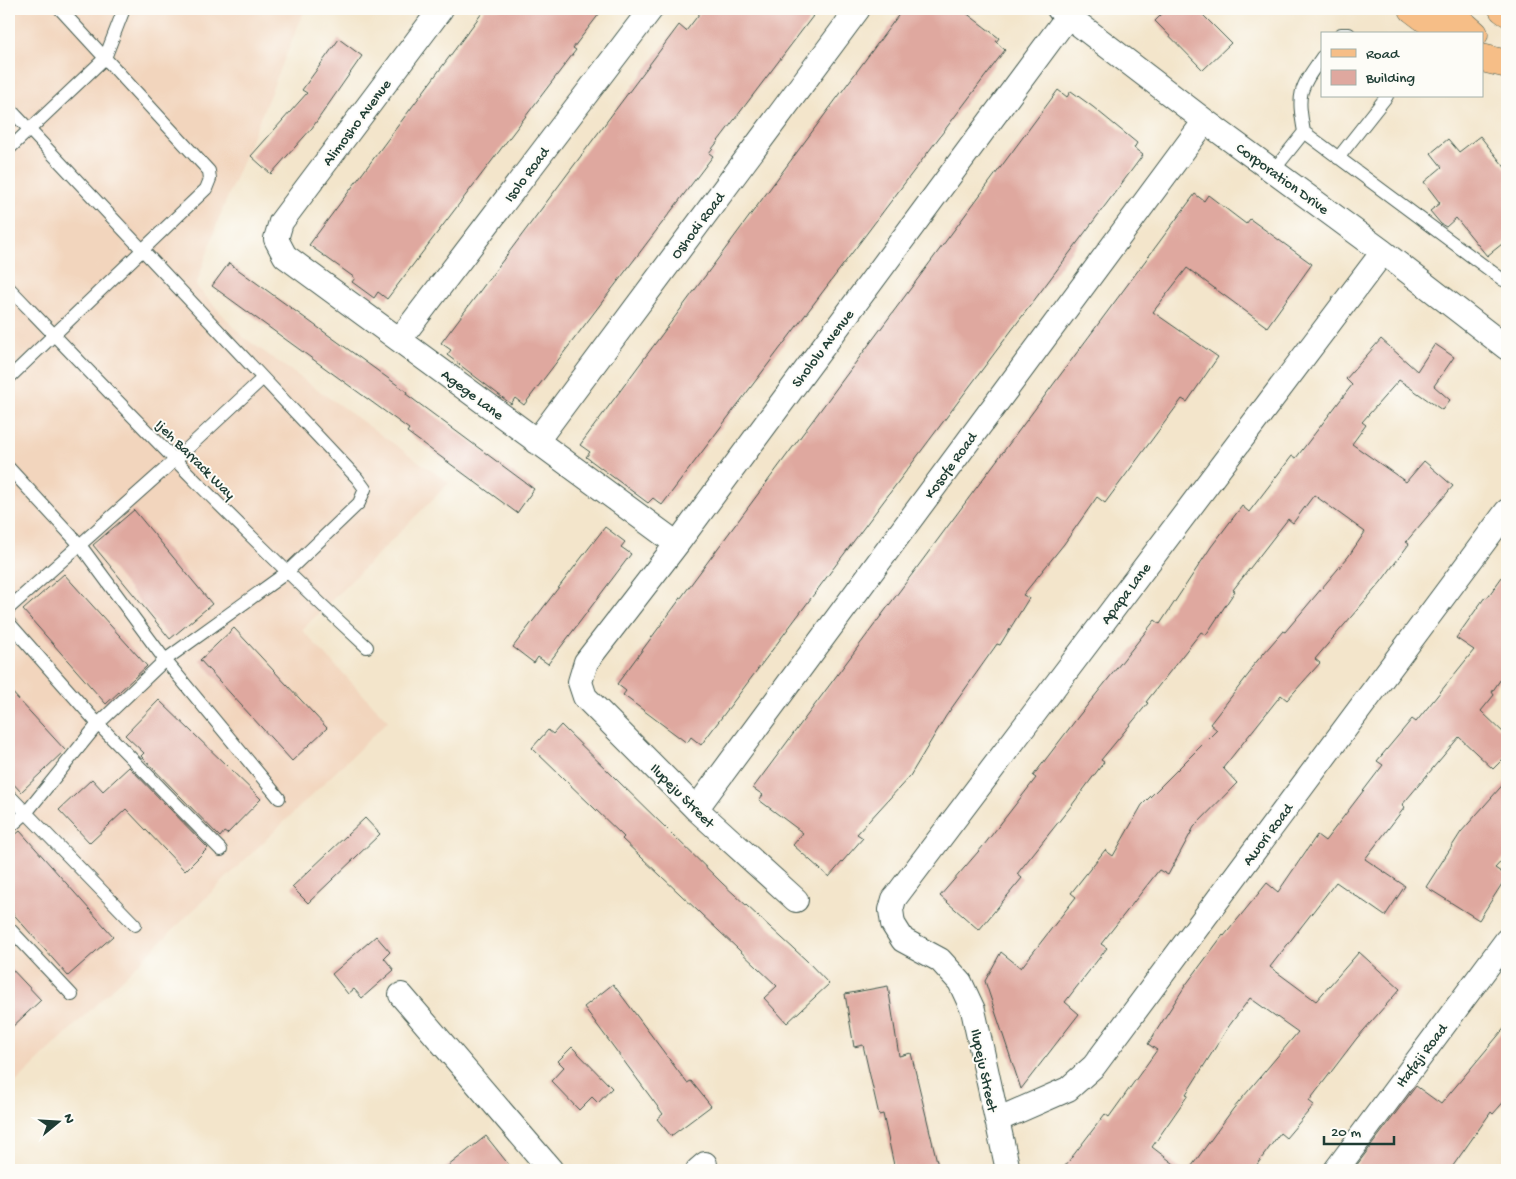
<svg xmlns="http://www.w3.org/2000/svg" width="1516" height="1179" font-family="'Gochi Hand',sans-serif">
	<style>
		.built { fill: #f2d5bd }
		.building { fill: #dfa89f }
		.lines { fill: none; stroke-linecap: round; stroke-linejoin: round }
		.lane-casing { stroke: #3f564b; stroke-width: 14 }
		.street-casing { stroke: #3f564b; stroke-width: 26 }
		.primary-casing { stroke: #3f564b; stroke-width: 29 }
		.highway-casing { stroke: #3f564b; stroke-width: 29 }
		.lane { stroke: #fff; stroke-width: 12 }
		.street { stroke: #fff; stroke-width: 24 }
		.primary { stroke: #f6be87; stroke-width: 28 }
		.highway { stroke: #f6be87; stroke-width: 28 }
		.labels { text-anchor: middle; stroke-width: 4; stroke-linejoin: round; paint-order: stroke }
		.street-label { font-size: 15px; fill: #1f3d34; stroke: #fdfcf7 }
	</style>
	<rect width="100%" height="100%" fill="#fdfcf7"/>
	<filter id="ink" filterUnits="userSpaceOnUse"><feTurbulence type="fractalNoise" baseFrequency=".02" numOctaves="2"/><feDisplacementMap in="SourceGraphic" scale="10" xChannelSelector="R" yChannelSelector="G"/><feConvolveMatrix kernelMatrix="1 2 1 2 8 2 1 2 1" color-interpolation-filters="sRGB"/></filter>
	<filter id="wash" filterUnits="userSpaceOnUse"><feTurbulence type="fractalNoise" baseFrequency=".0096" numOctaves="4" result="noise"/><feDisplacementMap in="SourceGraphic" scale="20" xChannelSelector="R" yChannelSelector="G"/><feGaussianBlur stdDeviation="1.12" result="paint"/><feColorMatrix in="noise" values="0 0 0 0 0 0 0 0 0 0 0 0 0 0 0 0 0 1.4 0 .05"/><feComposite in="paint" operator="in"/></filter>
	<g filter="url(#wash)">
		<rect width="100%" height="100%" fill="#f3e5cb"/>
		<path class="built" d="M9 9H305L219 218 196 286 242 336 449 483 302 630 388 721 9 1089Z"/>
		<g id="blocks">
			<path class="building" d="M485 9H603L573 48 576 50 387 299 378 292 374 298 352 282 355 278 309 245Z
				M703 9H803L813 16 709 153 713 156 524 405 515 398 511 404 447 355 451 350 441 343 679 25 686 31Z
				M903 9H961L999 38 996 42 1005 50 662 505 653 498 648 503 586 457 590 452 580 445Z
				M1167 9H1197L1231 43 1203 70 1155 21Z
				M339 39 362 56 312 128 271 174 251 156 307 93 302 90Z
				M1058 90 1067 97 1071 91 1093 107 1137 143 1134 148 1143 155 701 745 691 737 687 743 623 695 626 691 617 684Z
				M1480 136 1507 170V240L1487 256 1456 218 1446 227 1441 224 1430 211 1440 203 1424 182 1442 167 1431 153 1448 139 1459 152Z
				M1195 194 1204 201 1208 195 1246 224 1250 219 1312 264 1267 327 1187 268 1153 312 1218 357 1187 402 1182 399 1105 503 1097 497 1064 544 1023 595 1029 598 1000 645 997 644 946 716 910 776 857 834 863 838 829 877 793 845 803 833 759 800 763 795 753 788Z
				M229 263 407 392 406 394 534 489 517 513 407 432 409 429 212 286Z
				M1381 339 1417 371 1435 344 1454 357 1434 386 1450 400 1442 410 1399 380 1362 422 1366 425 1352 444 1406 482 1424 461 1453 486 1406 542 1409 544 1381 582 1315 659 1320 663 1287 700 1281 695 1223 768 1237 783 1194 827 1168 875 1159 870 1101 944 1107 948 1065 1002 1079 1014 1021 1089 985 981 1001 952 1021 968 1076 897 1071 893 1105 850 1113 856 1142 805 1217 730 1210 724 1252 670 1251 668 1283 631 1285 632 1348 557 1365 532 1314 495 1293 523 1288 519 1233 590 1235 591 1206 635 1201 632 1146 702 1148 703 1101 760 1104 762 1072 805 1017 874 1022 878 979 930 940 896 984 845 1036 778 1033 776 1078 717 1155 620 1160 624 1211 547 1242 506 1249 512 1292 456 1296 458 1352 385 1346 379Z
				M134 510 212 604 170 639 93 545Z
				M605 527 625 542 621 547 631 554 548 664 538 657 534 663 513 647Z
				M1507 570V670L1492 692 1494 695 1481 711 1507 736V755L1493 769 1459 737 1402 805 1405 807 1365 859 1405 886 1385 916 1336 882 1270 967 1316 1001 1359 952 1400 989 1357 1038 1309 1101 1314 1105 1286 1138 1280 1133 1253 1170H1189L1233 1109 1298 1032 1250 998 1229 1026 1186 1094 1188 1095 1152 1147 1182 1170H1062L1105 1114 1109 1117 1157 1050 1148 1044 1185 986 1223 935 1224 936 1267 883 1278 892 1317 835 1325 841 1383 765 1377 761 1412 719 1416 722 1474 650 1456 638 1485 597 1487 598Z
				M64 574 147 666 106 704 23 610Z
				M234 628 327 728 292 761 200 660Z
				M9 689 65 750 21 792 9 779Z
				M159 700 261 799 227 834 224 832 220 837 141 756 144 753 125 735Z
				M561 725 723 884 806 960 829 984 787 1023 764 998 777 986 622 839 624 837 532 748 548 730 553 734Z
				M129 767 208 848 185 871 126 809 90 843 59 810 92 779 103 791Z
				M1507 780V855L1495 868 1507 876 1479 920 1426 887 1461 832Z
				M365 818 380 834 308 903 292 887Z
				M20 831 113 936 68 976 9 909V840Z
				M376 936 390 952 384 958 394 970 362 998 354 989 348 994 332 974Z
				M9 966 41 1000 9 1030Z
				M613 984 687 1083 691 1081 711 1106 671 1136 657 1119 663 1114 584 1007Z
				M888 986 899 1056 911 1053 939 1170H895L883 1114 879 1115 863 1045 854 1047 845 994Z
				M1507 1025V1098L1493 1114 1491 1112 1450 1170H1353L1416 1086 1441 1104Z
				M572 1047 612 1088 598 1103 592 1097 579 1110 551 1081 564 1067 558 1061Z
				M486 1136 513 1170H443Z"/>
		</g>
	</g>
	<g filter="url(#ink)">
		<use href="#blocks" fill-opacity="0" stroke="#3f564b" stroke-width="1"/>
		<g class="lines">
			<defs>
				<path id="lane" d="M1341 34H1349
					M9 108 357 478 365 489 359 503 286 573 165 660 98 724 26 813 9 828
					M1304 132C1297 92 1299 90 1322 57
					M9 149 105 58 124 9
					M1338 158 1387 96
					M1273 171 1304 132 1503 280
					M9 288C126 410 242 532 367 647
					M9 378 206 189 210 179 209 171 60 9
					M9 468 80 545 165 660 279 798
					M9 608 174 461 263 378
					M9 623 98 724 221 850
					M9 795 135 925
					M9 928 72 995"/>
				<path id="street" d="M441 9 281 222 276 239 285 256 677 544
					M1059 9 1205 121 1383 252 1507 348
					M400 339 651 9
					M536 442 858 9
					M696 809 1205 121
					M796 900 696 809 585 697 580 682 586 662 677 544 1068 16
					M401 995 551 1170
					M997 1120 1068 1089 1094 1066 1507 511
					M698 1170 705 1164
					M1008 1170 973 1010 960 982 940 960 903 940 893 924 891 910 894 899 1383 252
					M1336 1170 1507 940"/>
				<path id="primary" d="M1445 9 1474 34
					M1503 9 1507 12"/>
				<path id="highway" d="M1413 9 1446 34
					M1482 58 1507 64"/>
			</defs>
			<use href="#lane" class="lane-casing"/>
			<use href="#street" class="street-casing"/>
			<use href="#primary" class="primary-casing"/>
			<use href="#highway" class="highway-casing"/>
			<use href="#lane" class="lane"/>
			<use href="#street" class="street"/>
			<use href="#primary" class="primary"/>
			<use href="#highway" class="highway"/>
		</g>
	</g>
	<g class="labels">
		<g class="street-label">
			<text transform="translate(356 122) rotate(-53)" y="5">Alimosho Avenue</text>
			<text transform="translate(526 174) rotate(-53)" y="5">Isolo Road</text>
			<text transform="translate(1283 178) rotate(36)" y="5">Corporation Drive</text>
			<text transform="translate(697 225) rotate(-53)" y="5">Oshodi Road</text>
			<text transform="translate(822 348) rotate(-53)" y="5">Shololu Avenue</text>
			<text transform="translate(473 394) rotate(37)" y="5">Agege Lane</text>
			<text transform="translate(196 459) rotate(45)" y="5">Ijeh Barrack Way</text>
			<text transform="translate(950 465) rotate(-54)" y="5">Kosofe Road</text>
			<text transform="translate(1125 593) rotate(-53)" y="5">Apapa Lane</text>
			<text transform="translate(683 795) rotate(45)" y="5">Ilupeju Street</text>
			<text transform="translate(1267 834) rotate(-53)" y="5">Awori Road</text>
			<text transform="translate(1421 1055) rotate(-53)" y="5">Itafaji Road</text>
			<text transform="translate(985 1070) rotate(78)" y="5">Ilupeju Street</text>
		</g>
	</g>
	<rect width="1516" height="1179" fill="none" stroke="#fdfcf7" stroke-width="30"/>
	<rect x="1321" y="32" width="162" height="65" fill="#fdfcf7" stroke="#a4b0a9"/>
	<rect x="1331" y="49" width="25" height="8" fill="#f6be87" stroke="#a4b0a9"/>
	<text x="1366" y="58" font-size="15" fill="#1f3d34">Road</text>
	<rect x="1331" y="70" width="25" height="15" fill="#dfa89f" stroke="#a4b0a9"/>
	<text x="1366" y="82" font-size="15" fill="#1f3d34">Building</text>
	<g transform="translate(58 1122) rotate(72)" stroke="#fdfcf7" stroke-width="4" paint-order="stroke">
	<path d="M0-4L9 19L0 12L-9 19Z" fill="#1f3d34"/>
	<text y="-8" font-size="14" font-weight="bold" text-anchor="middle" fill="#1f3d34">N</text>
	</g>
	<path d="M1324 1136v8h70v-8" fill="none" stroke="#1f3d34" stroke-width="2.5"/>
	<text x="1331" y="1136" font-size="15" fill="#1f3d34" stroke="#fdfcf7" stroke-width="4" paint-order="stroke">20 m</text>
</svg>
